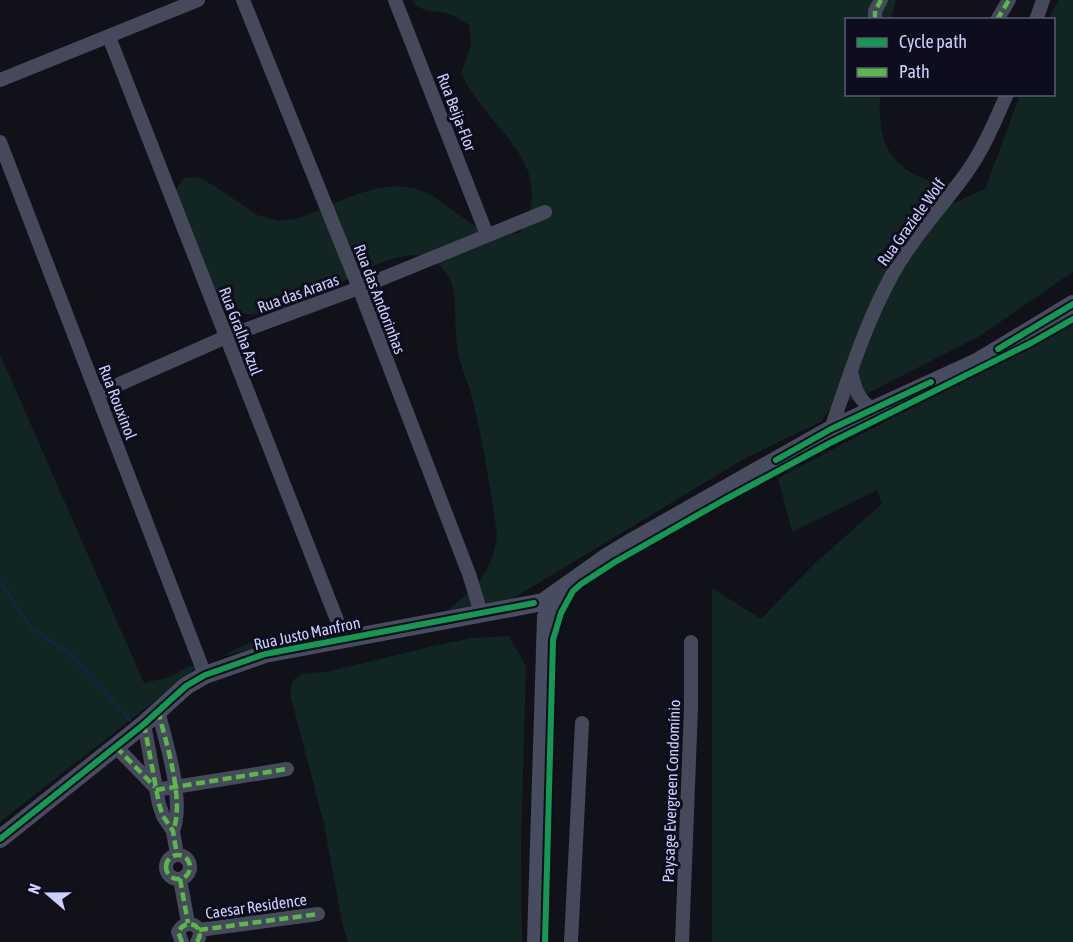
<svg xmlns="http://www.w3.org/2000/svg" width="1073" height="942" font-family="'Asap Condensed',sans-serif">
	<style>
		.green { fill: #112522 }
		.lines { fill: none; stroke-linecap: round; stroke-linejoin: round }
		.stream { stroke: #0e293e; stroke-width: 3 }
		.street { stroke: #46495b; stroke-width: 14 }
		.secondary { stroke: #484c61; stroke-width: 18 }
		.quiet { stroke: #58b947; stroke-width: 4.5; stroke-dasharray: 9 4.5; stroke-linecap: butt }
		.cycleway-casing { stroke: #0d0d1e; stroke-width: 10 }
		.cycleway { stroke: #139951; stroke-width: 6 }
		.labels { text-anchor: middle; stroke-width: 6; stroke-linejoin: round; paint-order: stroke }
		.street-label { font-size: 16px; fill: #cdd0fd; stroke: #0d0d1e }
	</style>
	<rect width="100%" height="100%" fill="#11111a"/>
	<path class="green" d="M412 0H896L891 19 846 20V94L880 95C879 111 880 130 886 145 897 170 929 187 956 181 961 180 968 175 973 173L962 191 934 212 985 189 1020 95 1054 94V20L1048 19 1059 0H1073V272L978 337 868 393 829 410 822 421 744 459 512 599 448 610C474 590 494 569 497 535 491 492 484 448 474 405 470 387 462 370 458 353 454 332 457 310 453 289 451 278 443 266 433 260 379 230 278 356 218 300L176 205V189L184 178 197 177 213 185 257 215 279 221 299 218 357 194 379 188 397 186 414 188 430 194 482 231 498 235 520 233C561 163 486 129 461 73L471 45 469 25C463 22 458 17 452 15 437 9 422 15 412 0Z
		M1073 323V942H712V588L761 619 815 563 882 504 877 490 792 532 778 478Z
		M0 354 144 683 169 677 187 667 203 663 0 822Z
		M355 626 340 628 223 656 249 643 268 637Z
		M509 636 526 666 521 846 522 942H348L342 922 324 824 290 694 293 680 302 674 331 671 437 645 472 638Z"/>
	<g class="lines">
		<path class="stream" d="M0 581 31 628 71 655 130 720"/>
		<path class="street" d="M243 0 359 288 469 574 481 613
			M395 0 487 235
			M875 20V11L881 0
			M997 20 1009 0
			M1036 20 1043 0
			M109 37 344 638
			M0 80 198 0
			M0 142 205 675
			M851 372C855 389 858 399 872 409
			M97 394 226 337 359 288 545 212
			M831 429C849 377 865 324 892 275 912 238 943 206 967 172 984 148 995 121 1007 94
			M158 711C166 742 185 801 173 831
			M144 724 159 804 163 816 173 831 177 855
			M116 747 155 787
			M156 790 287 769
			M166 867a12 12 0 1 1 24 0a12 12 0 1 1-24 0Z
			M180 879 188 923
			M199 930 318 914
			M182 942 178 932C187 916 207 927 197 942
			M571 942 582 723
			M682 942 691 708V642"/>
		<path class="secondary" d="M0 839 144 724 186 686 205 675 265 654 543 602 605 558 633 541 831 429 977 362 1073 304
			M536 942 546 617 562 596"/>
		<path class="quiet" d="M875 20V11L881 0
			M997 20 1009 0
			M158 711C166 742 185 801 173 831
			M144 724 159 804 163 816 173 831 177 855
			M116 747 155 787
			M156 790 287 769
			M166 867a12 12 0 1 1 24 0a12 12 0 1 1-24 0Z
			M180 879 188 923
			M199 930 318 914
			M182 942 178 932C187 916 207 927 197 942"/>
		<defs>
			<path id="cycleway" d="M998 349 1073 304
				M776 460 831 429 931 382
				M0 839 144 724 186 686 205 675 265 654 534 603
				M545 942 553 640 561 613 573 591 581 584 615 562 724 500 830 443 1031 343 1073 319"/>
		</defs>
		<use href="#cycleway" class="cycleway-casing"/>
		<use href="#cycleway" class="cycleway"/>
	</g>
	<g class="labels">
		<g class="street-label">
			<text transform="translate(457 112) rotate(69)" y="6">Rua Beija-Flor</text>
			<text transform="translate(911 222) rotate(-54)" y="6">Rua Graziele Wolf</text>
			<text transform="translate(298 293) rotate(-20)" y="6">Rua das Araras</text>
			<text transform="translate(380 299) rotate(69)" y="6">Rua das Andorinhas</text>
			<text transform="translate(241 331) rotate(69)" y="6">Rua Gralha Azul</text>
			<text transform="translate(118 402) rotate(69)" y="6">Rua Rouxinol</text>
			<text transform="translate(307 633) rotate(-12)" y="6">Rua Justo Manfron</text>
			<text transform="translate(671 791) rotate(-88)" y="6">Paysage Evergreen Condomínio</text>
			<text transform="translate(256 906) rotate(-8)" y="6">Caesar Residence</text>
		</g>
	</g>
	<rect x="845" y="18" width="210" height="78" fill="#0d0d1e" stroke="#5a5b77" stroke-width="1.5"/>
	<rect x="857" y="38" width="30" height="9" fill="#139951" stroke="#5a5b77" stroke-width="1.5"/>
	<text x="899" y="48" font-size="18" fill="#cdd0fd">Cycle path</text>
	<rect x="857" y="68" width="30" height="9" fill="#58b947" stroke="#5a5b77" stroke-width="1.5"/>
	<text x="899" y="78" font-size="18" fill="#cdd0fd">Path</text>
	<g transform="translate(48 894) rotate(290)" stroke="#0d0d1e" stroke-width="4.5" paint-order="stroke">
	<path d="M0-4.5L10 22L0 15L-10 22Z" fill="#cdd0fd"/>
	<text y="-9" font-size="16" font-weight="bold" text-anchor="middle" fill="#cdd0fd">N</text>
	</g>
</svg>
